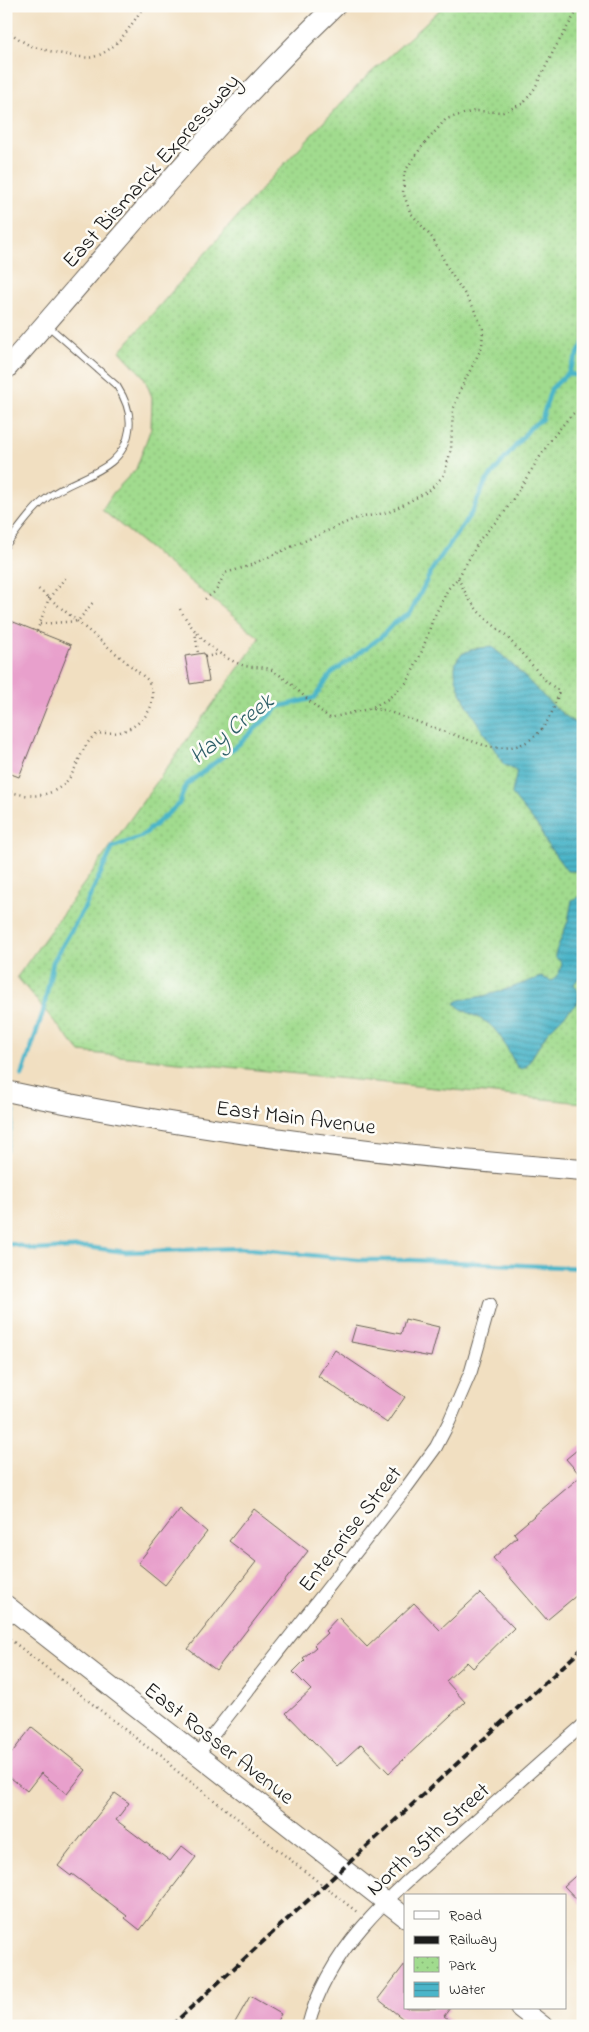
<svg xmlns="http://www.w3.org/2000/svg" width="589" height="2032" font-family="'Indie Flower',sans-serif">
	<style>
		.park { fill: url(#park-dots); stroke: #5e7c55 }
		.water { fill: url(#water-rules); stroke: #346872 }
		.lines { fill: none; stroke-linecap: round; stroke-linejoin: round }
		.stream { stroke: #4bb5c9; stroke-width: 4.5 }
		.building { fill: #e8a0cc }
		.lane-casing { stroke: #676056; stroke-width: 8 }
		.street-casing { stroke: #676056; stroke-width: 14 }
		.secondary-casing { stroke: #676056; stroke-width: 21 }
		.primary-casing { stroke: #676056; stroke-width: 22 }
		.path { stroke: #676056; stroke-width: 2.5; stroke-dasharray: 1 4; stroke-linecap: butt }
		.lane { stroke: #fff; stroke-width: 6 }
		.street { stroke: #fff; stroke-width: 12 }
		.secondary { stroke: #fff; stroke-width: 19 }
		.primary { stroke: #fff; stroke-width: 20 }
		.rail { stroke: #1c1c1c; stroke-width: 4; stroke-dasharray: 8 4; stroke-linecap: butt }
		.labels { text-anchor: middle; stroke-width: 5; stroke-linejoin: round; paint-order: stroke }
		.street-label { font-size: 22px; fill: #1c1c1c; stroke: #fdfcf7 }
		.water-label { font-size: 24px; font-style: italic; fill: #31616a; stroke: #fdfcf7 }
	</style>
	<defs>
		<pattern id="park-dots" width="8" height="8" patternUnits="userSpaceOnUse" patternTransform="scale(1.25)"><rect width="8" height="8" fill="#a1db8e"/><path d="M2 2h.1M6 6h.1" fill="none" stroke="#8abb7a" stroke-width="1.8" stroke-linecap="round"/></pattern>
		<pattern id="water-rules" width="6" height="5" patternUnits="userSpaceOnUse" patternTransform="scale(1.25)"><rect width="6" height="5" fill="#4bb5c9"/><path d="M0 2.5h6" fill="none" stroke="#3e92a2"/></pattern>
	</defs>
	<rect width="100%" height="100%" fill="#fdfcf7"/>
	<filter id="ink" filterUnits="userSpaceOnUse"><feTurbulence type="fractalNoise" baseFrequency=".02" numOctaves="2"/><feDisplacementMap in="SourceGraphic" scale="10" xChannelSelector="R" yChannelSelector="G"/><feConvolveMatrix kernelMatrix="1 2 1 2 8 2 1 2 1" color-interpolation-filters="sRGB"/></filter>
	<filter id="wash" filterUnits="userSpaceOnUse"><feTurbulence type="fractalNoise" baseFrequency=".0096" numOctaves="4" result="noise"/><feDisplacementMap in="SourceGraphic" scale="20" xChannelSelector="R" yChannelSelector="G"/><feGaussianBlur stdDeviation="1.12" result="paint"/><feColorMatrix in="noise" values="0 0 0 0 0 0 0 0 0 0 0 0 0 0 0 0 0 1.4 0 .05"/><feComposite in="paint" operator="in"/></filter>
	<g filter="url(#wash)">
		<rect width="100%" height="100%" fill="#f1dfc1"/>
		<path class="park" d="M444 6H583V1103L80 1052 17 977 260 638 102 510 113 493 136 469 151 428 152 397 144 377 120 351 272 177 363 80Z"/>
		<path class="water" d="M492 647C524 671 548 708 583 728V871H567L545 841 540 829 512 795C512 786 517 778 516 771L503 764C493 743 440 678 459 657 467 648 481 648 492 647Z
			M583 895V973L574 984 579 994 578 1002 547 1033 526 1067 522 1069 517 1067C508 1052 503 1036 489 1024 480 1017 460 1011 455 1003 460 998 470 999 478 997 500 993 520 984 541 977L552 981 559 973 562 963 555 957V954L568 921 572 900Z"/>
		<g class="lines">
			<path class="stream" d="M568 373 583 378
				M22 1076 43 1012 53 962 85 907 113 847 141 837 179 804 186 785 239 744 278 707 314 698 332 673 381 637 394 623 410 614 433 568 472 512 485 483 531 427 542 419 551 389 568 373 583 344
				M6 1150 14 1112
				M8 1243 36 1250 87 1247 126 1252 241 1248 358 1260H411L583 1268"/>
		</g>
		<g id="blocks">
			<path class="building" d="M6 619 71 645 19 777 6 772Z
				M204 653 209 681 190 684 185 656Z
				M405 1319 439 1327 431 1357 351 1342 356 1325 401 1334Z
				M335 1350 405 1397 387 1423 318 1376Z
				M583 1445V1590L547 1620 493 1558 517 1537 514 1533 581 1476 566 1459Z
				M180 1509 207 1532 165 1585 138 1563Z
				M254 1509 308 1551 216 1670 188 1649 256 1562 229 1541Z
				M480 1593 514 1628 473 1668 467 1662 446 1681 465 1702 389 1773 361 1744 337 1766 286 1713 311 1690 293 1672 305 1660 303 1658 316 1647 314 1645 327 1633 325 1631 338 1617 367 1647 414 1603 440 1630Z
				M32 1727 86 1770 67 1794 41 1773 27 1791 6 1774V1760Z
				M115 1793 129 1803 116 1820 170 1861 182 1846 196 1857 140 1930 125 1918 127 1916 72 1874 71 1876 58 1866Z
				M583 1869V1906L564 1886Z
				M405 1964V2008H450L444 2016 457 2026H412L378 1999Z
				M250 1996 281 2014 274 2026H233Z"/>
		</g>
	</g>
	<g filter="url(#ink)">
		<use href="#blocks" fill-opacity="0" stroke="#676056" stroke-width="1"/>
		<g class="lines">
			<defs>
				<path id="lane" d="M6 545C19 529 31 510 47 498 75 475 123 474 129 430 132 414 126 400 117 386L47 325"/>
				<path id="street" d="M198 1754 403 1492 436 1447 449 1422 471 1371 490 1304
					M308 2026C329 1942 402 1886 464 1831 503 1796 543 1760 583 1725"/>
				<path id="secondary" d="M6 1605 405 1917
					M520 2008 543 2026"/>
				<path id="primary" d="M6 369C113 247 217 119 335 6
					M6 1091C196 1132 389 1156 583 1170"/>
			</defs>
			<use href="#lane" class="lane-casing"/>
			<use href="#street" class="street-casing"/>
			<use href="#secondary" class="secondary-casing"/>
			<use href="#primary" class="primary-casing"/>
			<path class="path" d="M6 30C14 35 21 41 29 45 38 49 84 60 93 57 117 51 131 25 144 6
				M205 599 216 591 225 573 246 567 354 519 389 512 429 491 444 475 451 450 453 410 460 390 482 347 483 329 472 305 450 272 433 239 410 212 403 192 405 171 420 149 446 119 474 111 503 112 524 103 535 88 555 48 580 6
				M180 609C194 634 217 657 245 666 254 668 266 666 274 671 295 685 310 704 330 718L368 709 384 710 486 746C528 755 550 729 559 691L547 682 509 639 479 612 468 598 458 578
				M40 624 78 621 94 601
				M37 631 49 598 66 577
				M195 631 198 653
				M205 657 220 654
				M369 709 388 699 408 681 421 654 433 619 448 589 458 578 481 538 504 513 550 441 571 415 583 407
				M6 790C30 800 59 798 73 772 80 760 83 745 94 736 102 731 112 734 120 732 144 725 161 704 148 680L37 588
				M6 1636 147 1747 162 1755 173 1768 357 1912"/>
			<use href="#lane" class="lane"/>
			<use href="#street" class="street"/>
			<use href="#secondary" class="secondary"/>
			<use href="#primary" class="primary"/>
			<path class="rail" d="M171 2026 583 1648"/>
		</g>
	</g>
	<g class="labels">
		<g class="street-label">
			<text transform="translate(150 170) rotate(-48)" y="8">East Bismarck Expressway</text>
			<text transform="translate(296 1116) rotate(7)" y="8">East Main Avenue</text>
			<text transform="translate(349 1528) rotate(-52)" y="8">Enterprise Street</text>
			<text transform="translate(220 1742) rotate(38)" y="8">East Rosser Avenue</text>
			<text transform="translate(427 1838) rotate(-42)" y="8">North 35th Street</text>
		</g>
		<g class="water-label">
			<text transform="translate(231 728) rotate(-38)" y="8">Hay Creek</text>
		</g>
	</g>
	<rect width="589" height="2032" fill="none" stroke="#fdfcf7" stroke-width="25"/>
	<rect x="404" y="1894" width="162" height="115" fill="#fdfcf7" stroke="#a3a29f"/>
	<rect x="414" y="1911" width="25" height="8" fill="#ffffff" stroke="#a3a29f"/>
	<text x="449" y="1920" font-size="15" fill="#1c1c1c">Road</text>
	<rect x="414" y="1936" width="25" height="8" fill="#1c1c1c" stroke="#a3a29f"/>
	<text x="449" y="1944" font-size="15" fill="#1c1c1c">Railway</text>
	<rect x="414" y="1957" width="25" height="15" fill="url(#park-dots)" stroke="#a3a29f"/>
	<text x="449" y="1970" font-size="15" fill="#1c1c1c">Park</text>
	<rect x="414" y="1982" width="25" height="15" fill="url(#water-rules)" stroke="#a3a29f"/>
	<text x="449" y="1994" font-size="15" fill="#1c1c1c">Water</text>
</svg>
